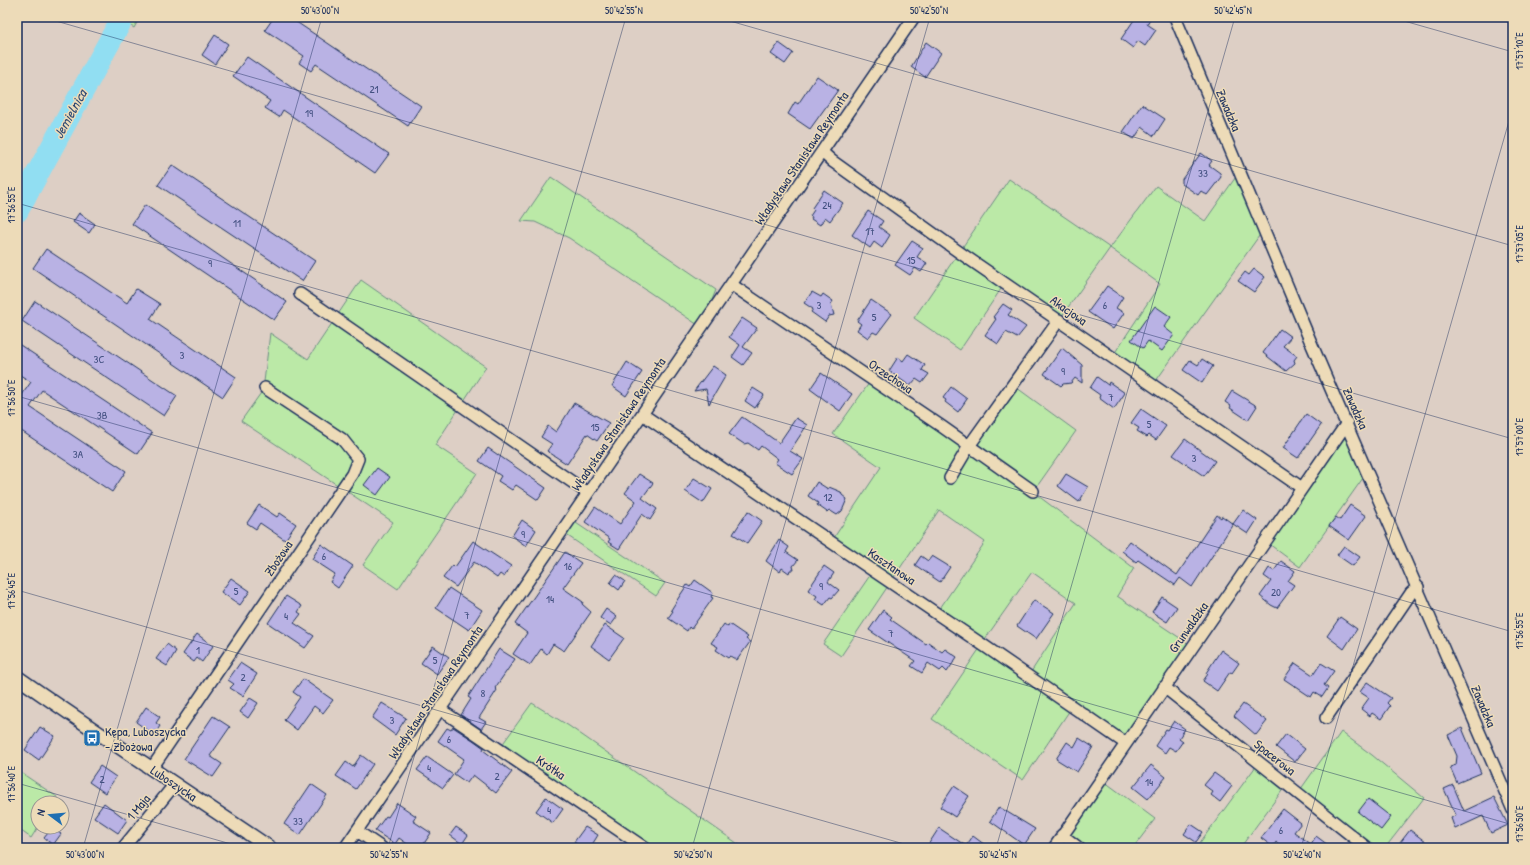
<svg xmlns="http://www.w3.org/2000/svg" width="1530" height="865" font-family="'Patrick Hand',sans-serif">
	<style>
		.green { fill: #bbe9a7; stroke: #6b8c82 }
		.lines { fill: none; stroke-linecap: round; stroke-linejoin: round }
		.river { stroke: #91def2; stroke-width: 23 }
		.building { fill: #b9b2e4; stroke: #1b2f5e }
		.minor-casing { stroke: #1b2f5e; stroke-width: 14 }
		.tertiary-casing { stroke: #1b2f5e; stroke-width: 16 }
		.minor { stroke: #eddbb8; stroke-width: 11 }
		.tertiary { stroke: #eddbb8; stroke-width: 13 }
		.ticks { fill: none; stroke: #1b2f5e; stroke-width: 1; stroke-opacity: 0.45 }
		.labels { text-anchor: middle; stroke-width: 3; stroke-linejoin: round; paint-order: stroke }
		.number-label { font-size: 11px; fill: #425080 }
		.street-label { font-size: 13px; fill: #1b2f5e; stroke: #eddbb8 }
		.poi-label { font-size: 13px; fill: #1b2f5e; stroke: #eddbb8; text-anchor: start }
		.water-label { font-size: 14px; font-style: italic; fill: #2d4974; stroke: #eddbb8 }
		.neatline { fill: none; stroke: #1b2f5e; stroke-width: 1.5 }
		.ticks-label { font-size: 10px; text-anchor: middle; fill: #1b2f5e }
	</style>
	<rect width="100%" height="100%" fill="#ddcfc5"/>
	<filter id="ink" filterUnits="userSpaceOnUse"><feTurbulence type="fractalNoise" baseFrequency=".025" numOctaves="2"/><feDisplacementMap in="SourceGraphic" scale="8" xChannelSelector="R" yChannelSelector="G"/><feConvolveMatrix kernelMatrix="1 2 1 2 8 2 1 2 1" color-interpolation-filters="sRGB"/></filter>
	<g filter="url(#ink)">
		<path class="green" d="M123 17H140L134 28 122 20Z
			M1240 171 1264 229 1153 385 1112 357 1160 284 1110 248 1059 320 1005 283 960 350 914 318 1009 179 1110 248 1156 186 1205 221Z
			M551 177 716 290 701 327 569 238 535 222 521 221Z
			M361 280 486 367 435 445 477 473 398 589 363 565 393 522 241 421 263 390 270 333 308 359Z
			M872 379 969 446 1013 385 1076 431 1033 492 1134 568 1117 596 1192 646 1125 743 1072 707 1023 780 932 719 980 648 1031 672 1076 603 1032 572 985 639 936 614 985 542 939 510 841 656 823 644 873 571 831 542 881 467 833 434Z
			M1347 423 1368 471 1300 567 1265 541Z
			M570 519 665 583 656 596 562 532Z
			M532 703 569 726 744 848H645L499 749Z
			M1341 732 1372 755 1424 798 1385 848H1367L1298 793Z
			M1259 762 1287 784 1240 848H1196Z
			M17 770 57 797 54 803H38V827L31 838 17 828Z
			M1101 779 1155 819 1133 848H1079L1062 835Z"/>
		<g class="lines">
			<path class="river" d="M17 211 123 17"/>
		</g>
		<path class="building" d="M274 17H289L421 106 408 126 316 64 311 71 299 63 304 56 265 30Z
			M1136 17H1151L1147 24 1156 30 1145 46 1138 41 1133 48 1121 39Z
			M215 35 228 44 215 64 202 55Z
			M926 42 941 53 925 77 911 67Z
			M779 43 793 53 785 64 771 54Z
			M247 57 389 154 375 173 283 110 279 117 265 108 270 101 233 76Z
			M817 76 838 90 810 129 788 114 795 102 798 104Z
			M1142 104 1165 119 1154 136 1142 127 1134 139 1123 132Z
			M1201 153 1212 161 1209 165 1220 173 1221 177 1207 195 1201 191 1198 195 1182 184V179Z
			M172 165 315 261 302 281 158 185Z
			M824 190 843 203 830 221 825 217 820 225 811 219 812 217 810 216 814 210 812 208Z
			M145 205 287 302 274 320 132 224Z
			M868 211 883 221 879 227 890 235 882 248 874 242 870 248 852 235Z
			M79 213 95 224 89 233 73 222Z
			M912 241 923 248 917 257 927 263 921 272 915 268 910 275 895 265Z
			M46 249 127 303 136 289 160 304 150 319 236 377 223 397 33 268Z
			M1254 269 1265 277 1254 292 1238 281 1245 272 1249 275Z
			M1107 286 1123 297 1116 308 1124 313 1113 329 1088 312Z
			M812 292 821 297 823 294 833 301 831 304 834 315 829 316 825 322 811 312 813 309 804 303Z
			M871 300 892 314 877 334 873 332 868 338 857 330 861 324 857 321Z
			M35 301 177 396 164 416 22 321Z
			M1003 304 1012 310 1008 315 1026 327 1017 338 1006 332 998 344 985 335 996 319 993 317Z
			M1155 306 1171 317 1164 327 1174 335 1162 351 1148 341 1143 348 1131 340Z
			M742 318 757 328 743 347 752 353 743 365 732 357 740 345 729 337Z
			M1280 329 1291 337 1283 346 1297 356 1294 360 1295 363 1286 371 1263 353Z
			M17 343 152 433 138 454 42 390 30 407 126 471 112 492 17 428V402L31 382 17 373Z
			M1062 348 1082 365V383L1075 378 1071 383 1063 384 1061 386 1044 374Z
			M908 354 925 365 922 370 929 374 922 383 916 379 910 386 889 371 898 357 903 361Z
			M1202 359 1213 366 1202 383 1183 370 1190 360 1198 365Z
			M627 362 642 372 626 396 612 386Z
			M713 366 726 375 709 404 706 389 694 391Z
			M821 373 852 394 840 411 810 389Z
			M1097 377 1108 385 1109 382 1125 393 1114 409 1099 398 1100 395 1090 388Z
			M951 387 967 399 958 412 945 402 946 400 943 398Z
			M753 388 764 395 755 408 745 401Z
			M1232 391 1257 406 1248 420 1230 408 1231 406 1225 402Z
			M574 403 609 423 597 441 587 434 567 464 547 451 552 444 541 437 548 426 556 432Z
			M1141 409 1166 426 1156 440 1149 435 1147 437 1137 431 1139 428 1131 423Z
			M1306 414 1321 425 1298 458 1283 448Z
			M742 417 779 443 796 418 807 425 790 451 803 459 792 474 775 463 778 459 761 446 758 450 748 443 744 444 729 434Z
			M1185 439 1215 461 1204 476 1173 455Z
			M488 448 546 488 538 500 516 485 512 490 498 481 501 476 479 461Z
			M377 468 390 477 377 495 364 485Z
			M639 474 653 483 642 498 657 509 650 520 642 514 619 549 608 542 610 539 585 522 595 507 620 524 636 501 625 493Z
			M1066 474 1088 487 1079 502 1058 486Z
			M694 478 712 489 703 503 685 491Z
			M817 482 828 489 829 487 841 492 842 495 847 499 842 511 837 515 829 510 827 512 817 505 818 503 808 496Z
			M259 505 277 517 280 513 296 524 285 540 260 523 256 529 247 523Z
			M1350 505 1366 516 1349 540 1329 526 1336 517 1340 520Z
			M1243 510 1257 520 1248 534 1233 524 1192 587 1180 578 1175 585 1138 560 1136 562 1122 551 1130 541 1177 575 1217 515 1221 518 1222 516 1233 524Z
			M748 511 762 521 747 543 733 534Z
			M522 520 536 530 526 546 512 536Z
			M779 540 789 547 786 552 798 560 793 566 794 570H790L789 573 782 568 780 572 766 561Z
			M473 541 511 566 504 577 500 574 497 578 474 562 456 587 443 578 452 566 455 567Z
			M321 544 353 566 338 588 330 582 335 574 312 559Z
			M1344 546 1360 557 1353 566 1337 555Z
			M565 552 581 563 563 588 583 602 582 604 591 612 564 651 553 644 547 654 541 649 530 665 513 654 527 633 515 624Z
			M921 556 928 561 932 556 950 567 940 582 915 565Z
			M1281 561 1295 571 1288 581 1294 585 1277 608 1271 605 1260 596 1271 581 1264 576 1269 568 1274 571Z
			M824 566 834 573 828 582 839 590 832 598 830 597 824 605 815 599 817 596 808 590Z
			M616 575 625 581 619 590 610 583Z
			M231 578 250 591 240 605 221 592Z
			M695 580 713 593 711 597 713 598 691 629 689 627 687 631 668 618 673 611 671 610 679 597 687 585 690 587Z
			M449 588 482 610 469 630 436 608Z
			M286 596 302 606 298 612 301 614 294 623 314 636 305 648 268 623Z
			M1162 597 1177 607 1167 622 1152 612Z
			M1034 600 1054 613 1036 639 1017 626Z
			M606 609 617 617 611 625 600 618Z
			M883 610 892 617 890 619 926 644 928 642 942 652 945 649 957 657 947 672 943 668 940 671 928 663 922 673 911 666 915 661 869 630Z
			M1340 617 1357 629 1344 649 1327 636Z
			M724 624 728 627 729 624 748 637 746 639 750 642 737 660 730 656 728 658 716 650 718 647 711 643Z
			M605 625 624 638 609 659 591 646Z
			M197 634 213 646 202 662 197 658 194 662 183 654Z
			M167 644 176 651 167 666 156 659Z
			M433 646 449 657 437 674 421 663Z
			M499 649 515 659 495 688 497 690 479 718 486 722 481 729 461 715 471 699 468 697Z
			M1221 650 1239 663 1232 673 1230 672 1217 691 1203 681 1208 674 1206 673Z
			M240 663 257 674 243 696 230 688 234 684 228 680Z
			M1295 663 1313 675 1321 663 1334 671 1324 685 1328 688 1322 697 1314 692 1311 697 1284 679Z
			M303 679 333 700 323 713 314 706 297 730 284 720 300 697 293 692Z
			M1367 682 1391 698 1387 703 1390 706 1381 719 1372 713 1370 716 1361 709 1369 698 1360 692Z
			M250 698 258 703 248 718 240 712Z
			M382 703 406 718 395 735 372 718Z
			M1243 704 1267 721 1256 735 1234 716Z
			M146 707 160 717 156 723 160 726 154 735 136 722Z
			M213 716 230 727 210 756 222 764 213 777 184 759Z
			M1174 721 1185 729 1179 738 1183 741 1176 751 1169 747 1165 753 1155 746 1166 729 1168 730Z
			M40 727 55 736 39 760 25 750Z
			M453 727 473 740 484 748 483 750 512 772 496 793 473 775 467 783 454 774 464 759 438 741 447 728 451 730Z
			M1462 728 1481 773 1457 783 1450 767 1456 765 1457 756 1448 735Z
			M1286 734 1305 749 1295 762 1276 747Z
			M1079 738 1093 747 1077 772 1056 759 1067 742 1074 747Z
			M361 755 373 764 356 789 336 776 346 762 353 767Z
			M427 757 453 775 443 788 417 770Z
			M1151 765 1166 777 1148 799 1133 787Z
			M100 766 116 777 105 793 89 782Z
			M1214 773 1232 786 1220 802 1211 795 1213 792 1204 785Z
			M311 784 327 795 300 835 284 824Z
			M1453 785 1464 811 1494 797 1508 825 1491 833 1483 816 1455 829 1451 818 1456 815 1444 789Z
			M954 786 969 796 955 817 940 807Z
			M546 797 563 809 553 823 536 811Z
			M1368 799 1391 817 1381 830 1358 812Z
			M104 803 127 820 118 833 94 817Z
			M397 803 416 816 413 821 431 833 421 848H413L399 838 395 844 375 831 386 816 388 817Z
			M999 807 1035 829 1024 845 990 821Z
			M1283 809 1301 823 1294 832 1311 844 1316 836 1332 848H1283L1276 842 1273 847 1261 838Z
			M1191 824 1203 832 1196 842 1184 834Z
			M456 827 468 835 462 844 450 835Z
			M585 827 598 835 590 848H583L574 842Z
			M52 828 61 834 53 845 44 838Z
			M939 828 966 846 973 836 989 848H926Z
			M1410 830 1434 848H1396Z"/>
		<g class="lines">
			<defs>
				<path id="minor" d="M1175 17 1312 345 1513 810
					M822 152 832 161 959 252 1302 488
					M732 285 941 426 1033 491
					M300 294 588 493
					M642 414 986 647 1125 743
					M950 478 969 446 1059 320
					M1164 687 1367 848
					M441 710 645 848
					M1326 718 1411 593 1418 587
					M152 768 352 474 358 459 342 439 265 388
					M357 831 382 848
					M1062 835 1079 848
					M123 848 175 784
					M345 848 914 17
					M1054 848 1347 423"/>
				<path id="tertiary" d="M17 677C101 736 186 791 270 848"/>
			</defs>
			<use href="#minor" class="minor-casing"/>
			<use href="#tertiary" class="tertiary-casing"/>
			<use href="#minor" class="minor"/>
			<use href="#tertiary" class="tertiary"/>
		</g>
	</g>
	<path class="ticks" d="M42 17 1513 439M716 17 1513 246M1390 17 1513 52M17 18V17M17 203 1513 632M17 396 1513 825M17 590 918 848M17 783 245 848M83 848 322 17M388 848 626 17M692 848 930 17M996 848 1235 17M1301 848 1513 107"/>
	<defs>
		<symbol id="bus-square" viewBox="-11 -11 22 22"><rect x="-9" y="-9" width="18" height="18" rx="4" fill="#1f6fb2" stroke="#eddbb8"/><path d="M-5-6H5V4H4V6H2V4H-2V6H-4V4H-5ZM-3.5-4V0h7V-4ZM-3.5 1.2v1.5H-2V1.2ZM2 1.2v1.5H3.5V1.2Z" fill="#fff"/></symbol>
	</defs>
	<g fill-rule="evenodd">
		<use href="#bus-square" x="82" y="728" width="20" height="20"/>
	</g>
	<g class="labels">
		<g class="number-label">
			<text x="374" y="93">21</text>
			<text x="309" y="117">19</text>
			<text x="1203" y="177">33</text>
			<text x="827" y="209">24</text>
			<text x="237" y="227">11</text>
			<text x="870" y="235">17</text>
			<text x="911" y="264">15</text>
			<text x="210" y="267">9</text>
			<text x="819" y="309">3</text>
			<text x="1105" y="309">6</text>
			<text x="874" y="321">5</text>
			<text x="182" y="359">3</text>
			<text x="99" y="363">3C</text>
			<text x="1063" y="375">9</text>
			<text x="1111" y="401">7</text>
			<text x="102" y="419">3B</text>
			<text x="1149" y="428">5</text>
			<text x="595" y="431">15</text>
			<text x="78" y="458">3A</text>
			<text x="1194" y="462">3</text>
			<text x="828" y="501">12</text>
			<text x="523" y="538">9</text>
			<text x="324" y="560">6</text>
			<text x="568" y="570">16</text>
			<text x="821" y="590">9</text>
			<text x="236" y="595">5</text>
			<text x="1276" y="596">20</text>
			<text x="550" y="603">14</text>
			<text x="467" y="619">7</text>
			<text x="286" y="620">4</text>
			<text x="891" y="637">7</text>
			<text x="198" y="654">1</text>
			<text x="435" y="664">5</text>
			<text x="243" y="681">2</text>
			<text x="483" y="697">8</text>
			<text x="392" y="724">3</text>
			<text x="449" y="743">6</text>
			<text x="429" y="772">4</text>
			<text x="497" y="780">2</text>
			<text x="102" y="783">2</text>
			<text x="1149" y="786">14</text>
			<text x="549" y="814">4</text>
			<text x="298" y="825">33</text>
			<text x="1281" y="834">6</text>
		</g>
		<g class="street-label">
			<text transform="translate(1229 110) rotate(67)" y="5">Zawadzka</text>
			<text transform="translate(801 158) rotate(-56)" y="5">Władysława Stanisława Reymonta</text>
			<text transform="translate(1069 310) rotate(35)" y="5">Akacjowa</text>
			<text transform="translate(891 376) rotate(34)" y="5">Orzechowa</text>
			<text transform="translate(1356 408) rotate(66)" y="5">Zawadzka</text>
			<text transform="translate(618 424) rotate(-56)" y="5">Władysława Stanisława Reymonta</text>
			<text transform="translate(278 558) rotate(-56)" y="5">Zbożowa</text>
			<text transform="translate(892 566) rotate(34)" y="5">Kasztanowa</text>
			<text transform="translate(1188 627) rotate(-55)" y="5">Grunwaldzka</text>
			<text transform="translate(435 692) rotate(-56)" y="5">Władysława Stanisława Reymonta</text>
			<text transform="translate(1484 706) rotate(67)" y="5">Zawadzka</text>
			<text transform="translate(1275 757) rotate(38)" y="5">Spacerowa</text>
			<text transform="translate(551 767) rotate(34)" y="5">Krótka</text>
			<text transform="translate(174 783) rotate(34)" y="5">Luboszycka</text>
			<text transform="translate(138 807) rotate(-51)" y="5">1 Maja</text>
		</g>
		<g class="poi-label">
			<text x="105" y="736">Kępa, Luboszycka<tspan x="105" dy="15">- Zbożowa</tspan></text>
		</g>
		<g class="water-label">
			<text transform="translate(70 114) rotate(-61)" y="5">Jemielnica</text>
		</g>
	</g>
	<rect width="1530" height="865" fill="none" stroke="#eddbb8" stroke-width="44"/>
	<g transform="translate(50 815) rotate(286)"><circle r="19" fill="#eddbb8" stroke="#999694"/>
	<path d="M0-3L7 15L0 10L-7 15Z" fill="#1f6fb2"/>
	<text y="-6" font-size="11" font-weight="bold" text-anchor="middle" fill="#1b2f5e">N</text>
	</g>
	<rect x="22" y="22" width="1486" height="821" class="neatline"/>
	<g class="ticks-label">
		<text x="320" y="14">50°43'00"N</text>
		<text x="624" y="14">50°42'55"N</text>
		<text x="929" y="14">50°42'50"N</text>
		<text x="1233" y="14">50°42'45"N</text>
		<text transform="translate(1519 51) rotate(-90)" y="4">17°57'10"E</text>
		<text transform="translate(11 205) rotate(-90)" y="4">17°56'55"E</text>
		<text transform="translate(1519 244) rotate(-90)" y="4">17°57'05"E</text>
		<text transform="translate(11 398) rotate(-90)" y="4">17°56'50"E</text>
		<text transform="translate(1519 437) rotate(-90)" y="4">17°57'00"E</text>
		<text transform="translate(11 591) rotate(-90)" y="4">17°56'45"E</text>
		<text transform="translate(1519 631) rotate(-90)" y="4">17°56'55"E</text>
		<text transform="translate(11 784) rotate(-90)" y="4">17°56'40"E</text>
		<text transform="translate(1519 824) rotate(-90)" y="4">17°56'50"E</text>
		<text x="85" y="858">50°43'00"N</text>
		<text x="389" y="858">50°42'55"N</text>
		<text x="693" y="858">50°42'50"N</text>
		<text x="998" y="858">50°42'45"N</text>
		<text x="1302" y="858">50°42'40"N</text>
	</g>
</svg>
